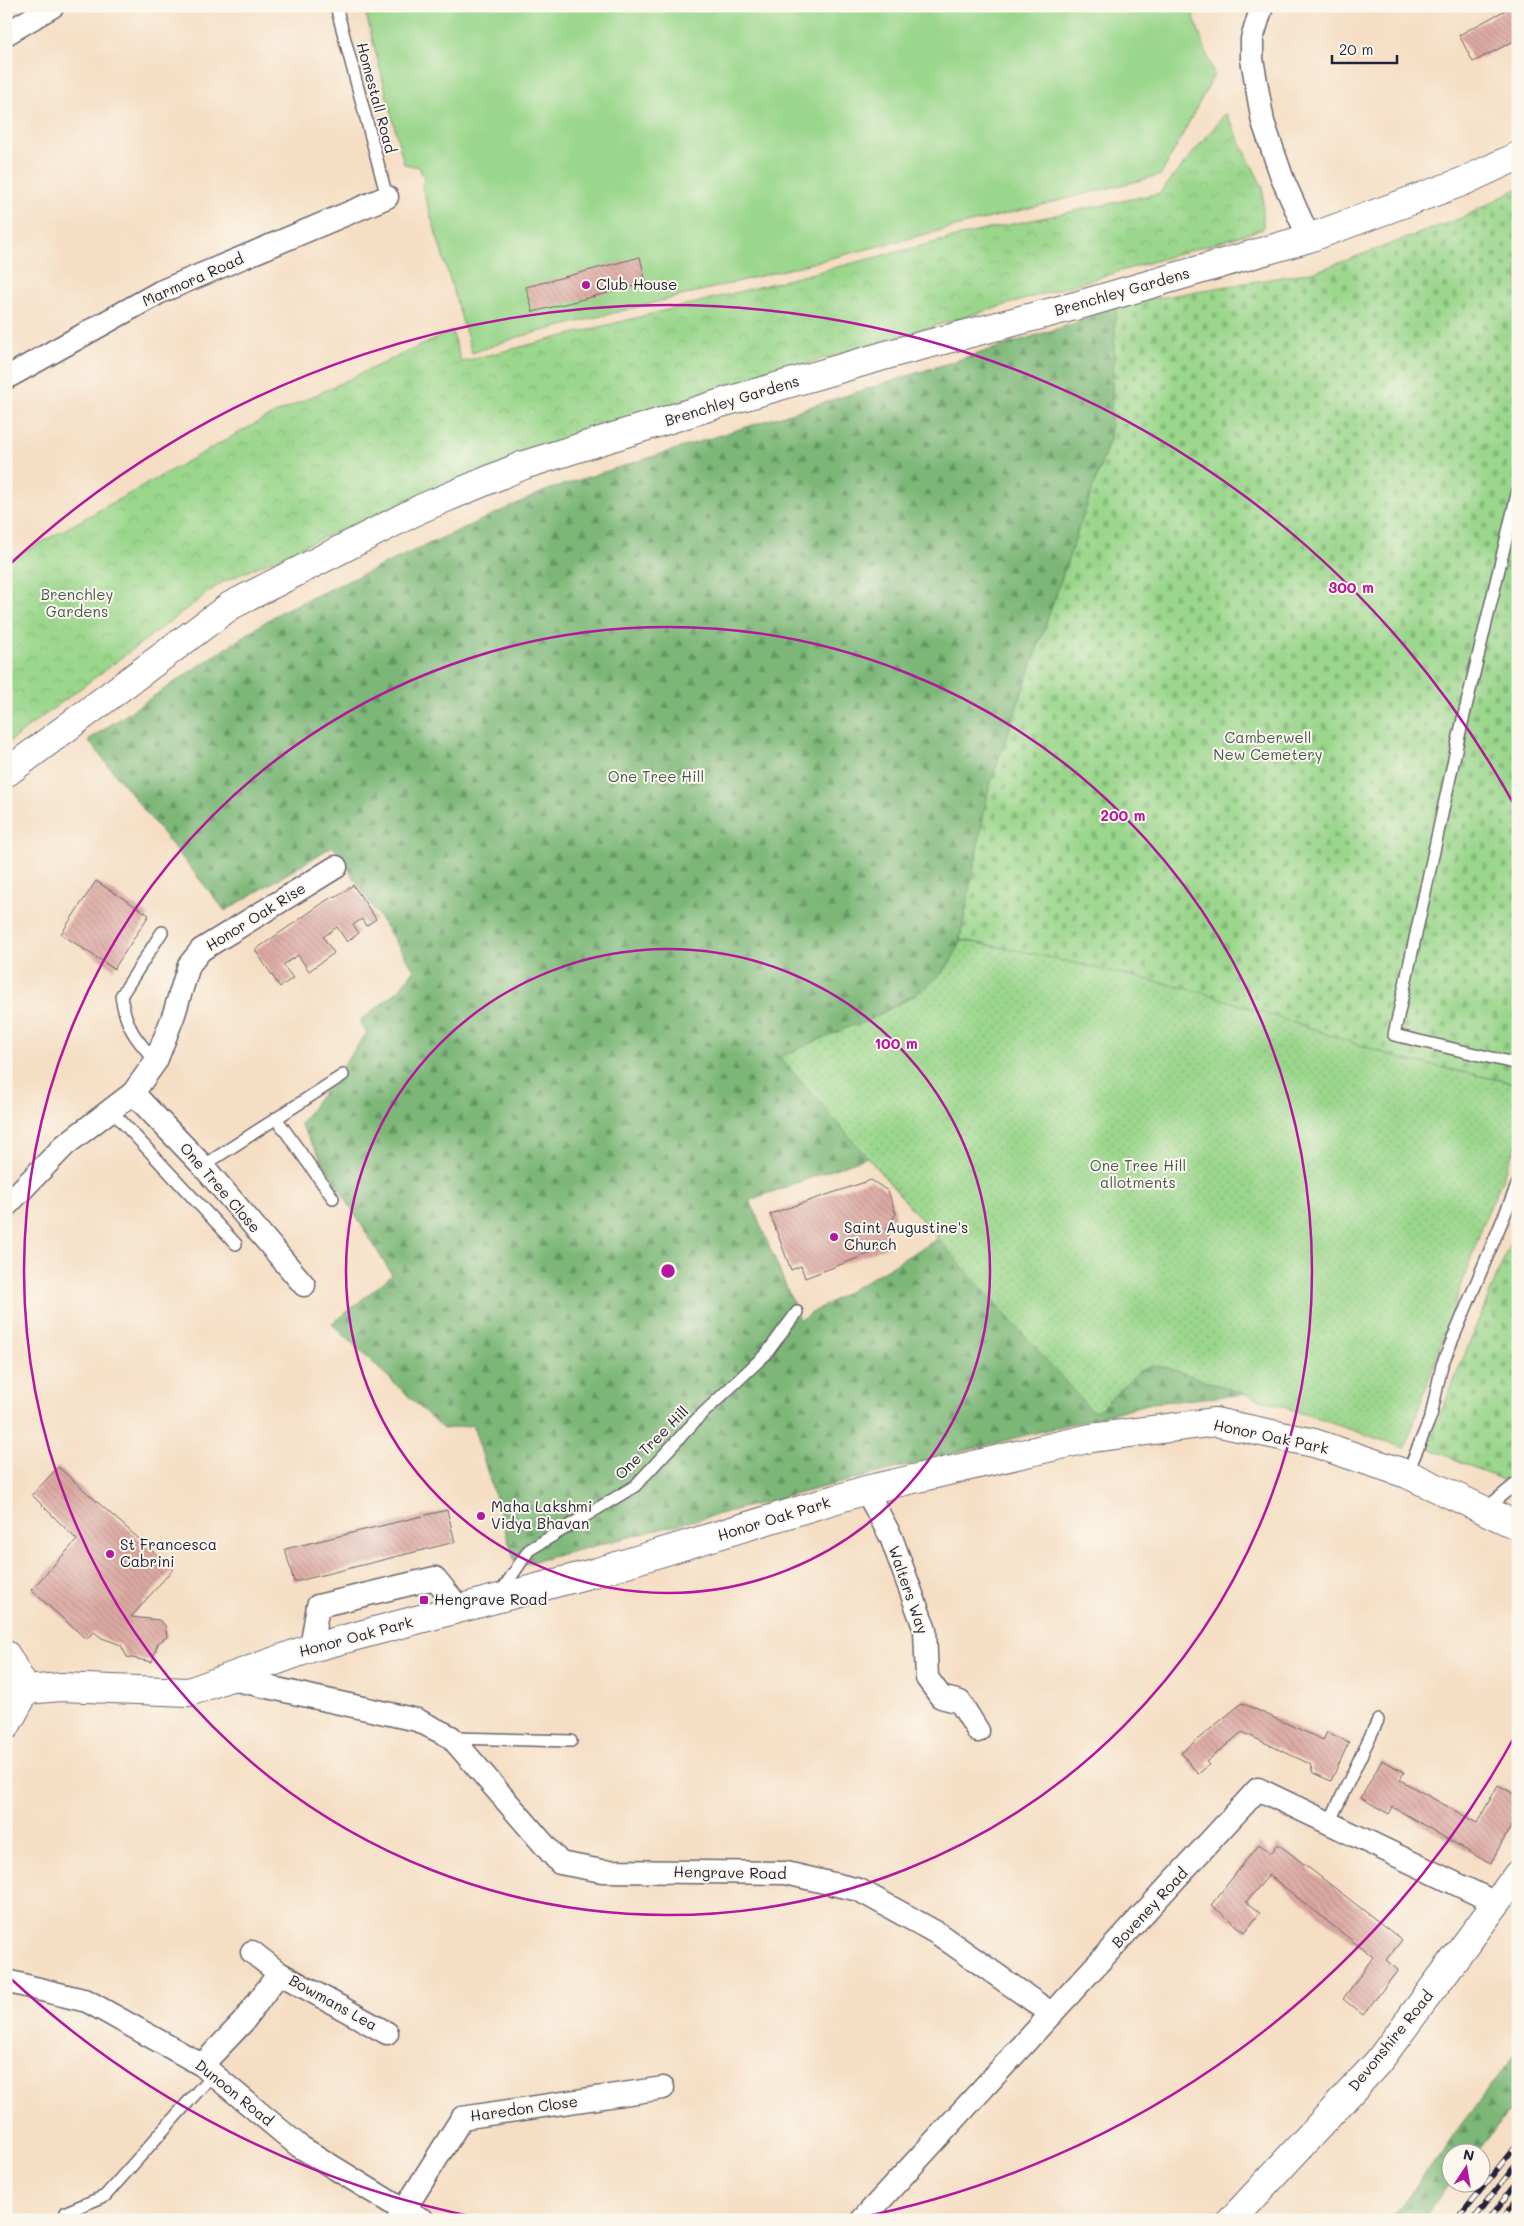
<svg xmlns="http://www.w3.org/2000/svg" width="1524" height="2226" font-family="Mali,sans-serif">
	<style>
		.grass { fill: #9ad68b; stroke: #5e7c63 }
		.forest { fill: url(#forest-firs); stroke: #4e6c59 }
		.cemetery { fill: url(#cemetery-stones); stroke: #5e7c63 }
		.park { fill: url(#park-crowns); stroke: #5e7c63 }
		.garden { fill: url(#garden-dots); stroke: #5e7c63 }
		.building { fill: url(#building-back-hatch) }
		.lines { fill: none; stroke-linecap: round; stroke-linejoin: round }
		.service-casing { stroke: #6c646b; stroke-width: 14 }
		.minor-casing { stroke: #6c646b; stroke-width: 25 }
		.tertiary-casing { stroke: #6c646b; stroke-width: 30 }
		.secondary-casing { stroke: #6c646b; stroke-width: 30 }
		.service { stroke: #fff; stroke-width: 11 }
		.minor { stroke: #fff; stroke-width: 22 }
		.tertiary { stroke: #fff; stroke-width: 28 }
		.secondary { stroke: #fff; stroke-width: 28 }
		.rail-casing { stroke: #22223b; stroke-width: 5.5 }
		.rail { stroke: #fbf7ec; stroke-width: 4; stroke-dasharray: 11; stroke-linecap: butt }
		.ring { fill: none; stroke: #b5179e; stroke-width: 2.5 }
		.poi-dot { fill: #b5179e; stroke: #fbf7ec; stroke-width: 2 }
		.labels { text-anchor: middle; stroke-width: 4; stroke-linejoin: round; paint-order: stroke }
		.street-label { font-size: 15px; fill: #22223b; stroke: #fbf7ec }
		.poi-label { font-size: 15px; fill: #22223b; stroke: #fbf7ec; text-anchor: start }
		.park-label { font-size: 15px; fill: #465853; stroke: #fbf7ec }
		.centre { fill: #b5179e; stroke: #fbf7ec; stroke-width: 2.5 }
		.ring-label { font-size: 15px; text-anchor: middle; font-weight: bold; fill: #b5179e; stroke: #fbf7ec; stroke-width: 4; stroke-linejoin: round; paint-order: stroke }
	</style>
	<defs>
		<pattern id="forest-firs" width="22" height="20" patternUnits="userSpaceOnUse" patternTransform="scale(1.25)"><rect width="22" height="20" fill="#7bb777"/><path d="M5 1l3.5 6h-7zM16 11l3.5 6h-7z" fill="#649463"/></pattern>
		<pattern id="cemetery-stones" width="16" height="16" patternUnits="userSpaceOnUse" patternTransform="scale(1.25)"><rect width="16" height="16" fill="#9ad68b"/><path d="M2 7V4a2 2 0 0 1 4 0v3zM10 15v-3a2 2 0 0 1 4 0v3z" fill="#84b779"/></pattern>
		<pattern id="park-crowns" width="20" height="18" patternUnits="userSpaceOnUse" patternTransform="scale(1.25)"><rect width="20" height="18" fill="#9ad68b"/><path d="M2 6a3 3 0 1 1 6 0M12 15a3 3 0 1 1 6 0" fill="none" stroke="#84b779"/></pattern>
		<pattern id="garden-dots" width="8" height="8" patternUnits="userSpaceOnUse" patternTransform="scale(1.25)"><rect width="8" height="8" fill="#9ad68b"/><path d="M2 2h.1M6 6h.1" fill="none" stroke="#84b779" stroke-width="1.8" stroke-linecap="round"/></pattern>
		<pattern id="building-back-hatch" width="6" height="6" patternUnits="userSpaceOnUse" patternTransform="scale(1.25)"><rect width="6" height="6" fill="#dca9a2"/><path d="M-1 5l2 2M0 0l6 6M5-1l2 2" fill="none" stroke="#bc918c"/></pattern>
	</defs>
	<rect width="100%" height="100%" fill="#fbf7ec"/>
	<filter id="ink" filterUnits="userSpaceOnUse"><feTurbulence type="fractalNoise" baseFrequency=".02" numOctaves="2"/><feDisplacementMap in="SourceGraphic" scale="10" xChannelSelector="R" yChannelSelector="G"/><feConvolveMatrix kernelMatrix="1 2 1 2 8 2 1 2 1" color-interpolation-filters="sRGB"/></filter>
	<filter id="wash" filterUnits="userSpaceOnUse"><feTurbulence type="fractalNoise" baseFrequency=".0096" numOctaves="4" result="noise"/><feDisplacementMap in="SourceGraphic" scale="20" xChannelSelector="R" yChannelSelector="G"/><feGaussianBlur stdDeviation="1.12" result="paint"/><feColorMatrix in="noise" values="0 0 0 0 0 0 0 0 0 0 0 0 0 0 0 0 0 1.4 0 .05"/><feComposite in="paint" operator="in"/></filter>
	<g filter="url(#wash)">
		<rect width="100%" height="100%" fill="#f5dec4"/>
		<path class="grass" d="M364 6H1190L1214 75 1161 175 518 337 472 353 422 187 424 179 419 167 404 164Z"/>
		<path class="forest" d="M1116 305 1110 439 989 788 957 953 932 985 859 1025 851 1026 781 1057 867 1157 750 1200 800 1320 939 1238 953 1256 1100 1409 1138 1372 1150 1366 1165 1367 1247 1394 1152 1403 516 1566 473 1425 443 1429 332 1324 392 1275 300 1124 367 1033 359 1022 399 990 414 970 333 846 225 911 88 740 280 612 547 490 1075 323Z
			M1518 2050V2101L1476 2153 1452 2154 1451 2183 1422 2220H1390Z"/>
		<path class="cemetery" d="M1518 188V1084L1401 1059 1021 951 960 940 989 788 1110 439 1116 305 1317 271 1464 217Z
			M1518 1224V1487L1427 1447Z"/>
		<path class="park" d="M1226 113 1263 188V229L670 404 399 504 221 583 6 744V562L262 420 452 331 461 362 980 231 1160 193Z"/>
		<path class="garden" d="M960 940 1021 951 1202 992 1401 1059 1518 1084V1142L1484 1221 1405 1448 1165 1367 1150 1366 1138 1372 1100 1409 1095 1411 1091 1410 953 1256 780 1057 851 1026 859 1025C897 1004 948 986 960 940Z"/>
		<g id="blocks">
			<path class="building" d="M1513 6H1518V39L1473 62 1459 35Z
				M640 257 646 283 533 312 526 287Z
				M96 881 149 915 114 969 61 934Z
				M353 885 376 919 366 926 362 919 353 925 359 933 347 942 337 927 323 937 334 953 309 971 298 955 283 965 293 978 280 987 255 950 333 896 335 898Z
				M871 1180 888 1191 896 1214 886 1229 892 1245 805 1278 801 1266 791 1270 770 1214Z
				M58 1467 173 1569 131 1617 159 1620 165 1625 167 1637 158 1643 152 1662 127 1657 121 1645 102 1638 94 1632 86 1639 31 1590 77 1540 32 1495Z
				M447 1510 455 1542 294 1582 285 1549Z
				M1242 1703 1323 1740 1327 1732 1349 1742 1331 1781 1313 1773 1310 1764 1242 1732 1206 1762 1209 1765 1198 1774 1181 1753Z
				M1382 1760 1404 1772 1400 1780 1477 1823 1498 1785 1518 1796V1814L1490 1864 1393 1807 1389 1814 1361 1798Z
				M1259 1844 1271 1853 1278 1844 1402 1940 1386 1960 1398 1970 1363 2015 1343 1999 1373 1957 1269 1875 1246 1902 1260 1913 1245 1932 1211 1905Z"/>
		</g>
	</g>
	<g filter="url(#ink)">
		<use href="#blocks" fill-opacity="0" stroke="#6c646b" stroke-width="1"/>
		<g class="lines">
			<defs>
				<path id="service" d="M336 6 387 197
					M1518 490 1459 736 1394 1035 1518 1064
					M156 1061C135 1039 126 1027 121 996L162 932
					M111 1110 236 1244
					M276 1118 333 1198
					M203 1166 343 1075
					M1407 1474 1431 1416 1442 1365 1518 1183
					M1485 1509 1518 1482
					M499 1595 529 1550 635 1486 697 1419 766 1354 797 1312
					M453 1738 571 1741
					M1329 1823 1378 1720
					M66 2212 105 2196 212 2075"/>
				<path id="minor" d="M1262 6 1252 39V59L1263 122 1283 180 1309 238
					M6 34 53 6
					M6 378 160 292 387 197
					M133 1093 203 1166 304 1285
					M6 1206 65 1145 133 1093 156 1061 174 1014 189 965 201 950 336 867
					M866 1490 891 1537 925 1630 927 1678 941 1697 960 1702 978 1731
					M311 1648 318 1606 435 1578 460 1609
					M227 1678 417 1720 451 1737 560 1863 602 1871 786 1873 859 1890 937 1933 1052 2014
					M252 1952 279 1973 387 2033
					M6 1981 87 2001 202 2065 299 2146 403 2210 423 2220
					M202 2065 243 2022 279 1973
					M398 2220 462 2118 663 2088
					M862 2220 1258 1789 1496 1903"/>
				<path id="tertiary" d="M6 773 230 606 422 508 524 465 721 403 897 352 1079 305 1309 238 1462 182 1518 156
					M6 1726 26 1690
					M1232 2220 1378 2062 1518 1874"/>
				<path id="secondary" d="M6 1655 26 1690 61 1687 189 1692 311 1648 597 1572 866 1490 1091 1438 1215 1422 1314 1443 1407 1474 1518 1526"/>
			</defs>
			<use href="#service" class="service-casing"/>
			<use href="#minor" class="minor-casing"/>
			<use href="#tertiary" class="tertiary-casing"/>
			<use href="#secondary" class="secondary-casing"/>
			<use href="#service" class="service"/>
			<use href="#minor" class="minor"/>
			<use href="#tertiary" class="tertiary"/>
			<use href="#secondary" class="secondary"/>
			<defs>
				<path id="rail" d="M1457 2220 1518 2143
					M1473 2220 1518 2162
					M1488 2220 1518 2181
					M1501 2220 1518 2198"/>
			</defs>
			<use href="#rail" class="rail-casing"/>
			<use href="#rail" class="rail"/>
		</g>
	</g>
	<g class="ring">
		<circle cx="668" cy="1271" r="322"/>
		<circle cx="668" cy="1271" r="644"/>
		<path d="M1517 1732A966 966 0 0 1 852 2219M484 2219A966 966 0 0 1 9 1977M9 565A966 966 0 0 1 1517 810"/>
	</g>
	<g class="poi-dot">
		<circle cx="586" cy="285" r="5"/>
		<circle cx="834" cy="1237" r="5"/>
		<circle cx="481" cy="1516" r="5"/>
		<circle cx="110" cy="1554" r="5"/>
		<rect x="419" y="1595" width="10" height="10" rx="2.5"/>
	</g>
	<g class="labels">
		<g class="street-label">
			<text transform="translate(376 98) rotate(75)" y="5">Homestall Road</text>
			<text transform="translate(193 280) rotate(-24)" y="5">Marmora Road</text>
			<text transform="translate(1122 292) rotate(-16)" y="5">Brenchley Gardens</text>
			<text transform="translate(732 401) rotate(-17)" y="5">Brenchley Gardens</text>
			<text transform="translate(256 917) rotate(-32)" y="5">Honor Oak Rise</text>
			<text transform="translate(220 1188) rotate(49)" y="5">One Tree Close</text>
			<text transform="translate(1271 1437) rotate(12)" y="5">Honor Oak Park</text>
			<text transform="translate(652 1443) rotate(-45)" y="5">One Tree Hill</text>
			<text transform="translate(774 1519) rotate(-17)" y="5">Honor Oak Park</text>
			<text transform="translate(908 1590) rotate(71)" y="5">Walters Way</text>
			<text transform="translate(356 1637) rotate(-15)" y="5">Honor Oak Park</text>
			<text transform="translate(730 1873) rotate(1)" y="5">Hengrave Road</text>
			<text transform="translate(1150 1908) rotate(-47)" y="5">Boveney Road</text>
			<text transform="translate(333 2003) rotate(29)" y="5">Bowmans Lea</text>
			<text transform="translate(1391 2041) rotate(-51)" y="5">Devonshire Road</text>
			<text transform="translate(234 2093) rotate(39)" y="5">Dunoon Road</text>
			<text transform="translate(524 2109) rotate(-8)" y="5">Haredon Close</text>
		</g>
		<g class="poi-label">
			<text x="596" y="290">Club House</text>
			<text x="844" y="1233">Saint Augustine's<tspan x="844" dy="17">Church</tspan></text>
			<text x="491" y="1512">Maha Lakshmi<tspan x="491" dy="17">Vidya Bhavan</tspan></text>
			<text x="120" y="1550">St Francesca<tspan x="120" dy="17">Cabrini</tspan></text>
			<text x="434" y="1605">Hengrave Road</text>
		</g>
		<g class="park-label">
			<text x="77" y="600">Brenchley<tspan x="77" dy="17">Gardens</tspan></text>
			<text x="1268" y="743">Camberwell<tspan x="1268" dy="17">New Cemetery</tspan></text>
			<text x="656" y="782">One Tree Hill</text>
			<text x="1138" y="1171">One Tree Hill<tspan x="1138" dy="17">allotments</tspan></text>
		</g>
	</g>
	<circle cx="668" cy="1271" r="8" class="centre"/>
	<g class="ring-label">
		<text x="1351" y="593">300 m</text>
		<text x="1123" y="821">200 m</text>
		<text x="896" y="1049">100 m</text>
	</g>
	<rect width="1524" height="2226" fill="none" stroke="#fbf7ec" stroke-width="25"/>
	<g transform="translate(1466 2168) rotate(12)"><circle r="24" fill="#fbf7ec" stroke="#a4a2a5"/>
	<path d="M0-4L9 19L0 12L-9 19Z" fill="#b5179e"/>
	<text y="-8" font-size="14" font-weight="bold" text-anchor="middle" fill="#22223b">N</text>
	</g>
	<path d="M1332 55v8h65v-8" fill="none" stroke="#22223b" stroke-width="2.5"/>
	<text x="1339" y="55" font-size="15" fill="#22223b" stroke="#fbf7ec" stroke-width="4" paint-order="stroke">20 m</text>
</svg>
